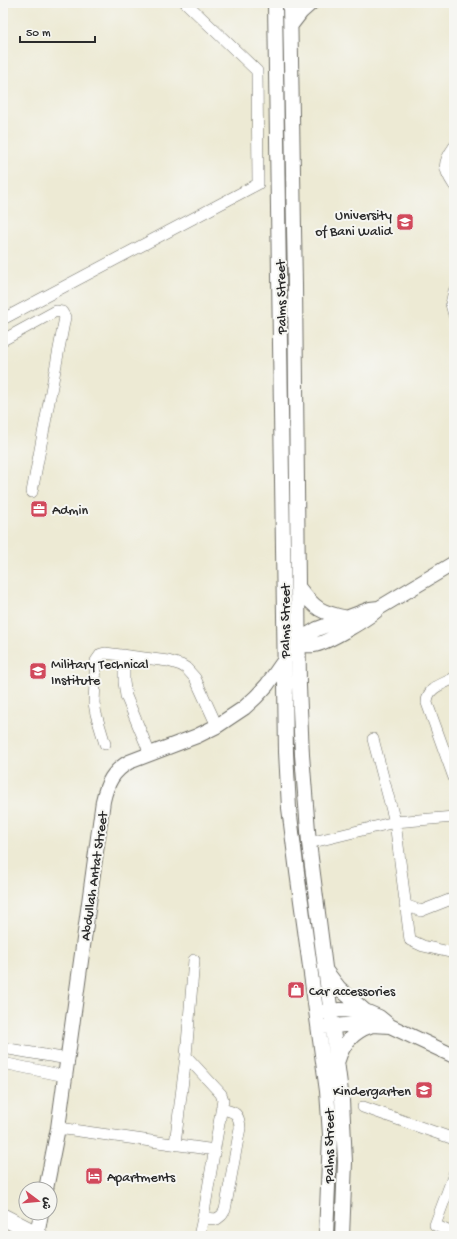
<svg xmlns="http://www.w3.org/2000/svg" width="457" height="1239" font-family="'Gochi Hand','Playpen Sans Arabic',sans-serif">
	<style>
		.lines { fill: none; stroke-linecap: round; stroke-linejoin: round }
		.minor-casing { stroke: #6f6e66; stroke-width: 12 }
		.major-casing { stroke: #6f6e66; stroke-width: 16 }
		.highway-casing { stroke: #6f6e66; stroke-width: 18 }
		.minor { stroke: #fff; stroke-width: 11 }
		.major { stroke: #fff; stroke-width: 14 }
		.highway { stroke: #fff; stroke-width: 17 }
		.labels { text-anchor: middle; stroke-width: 4; stroke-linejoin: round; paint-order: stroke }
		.poi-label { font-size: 14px; fill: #2b2b2b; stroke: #f6f6f2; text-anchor: start }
		.street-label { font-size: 14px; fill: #2b2b2b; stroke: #f6f6f2 }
	</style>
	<rect width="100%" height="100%" fill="#f6f6f2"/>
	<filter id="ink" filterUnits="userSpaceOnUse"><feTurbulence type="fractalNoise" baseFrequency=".025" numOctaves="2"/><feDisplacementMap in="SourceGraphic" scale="8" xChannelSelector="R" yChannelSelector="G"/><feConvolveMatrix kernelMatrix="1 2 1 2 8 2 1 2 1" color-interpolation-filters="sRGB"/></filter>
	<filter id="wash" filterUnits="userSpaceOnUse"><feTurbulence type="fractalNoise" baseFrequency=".012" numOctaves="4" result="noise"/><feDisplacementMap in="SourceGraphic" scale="16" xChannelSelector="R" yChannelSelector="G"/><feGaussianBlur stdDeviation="0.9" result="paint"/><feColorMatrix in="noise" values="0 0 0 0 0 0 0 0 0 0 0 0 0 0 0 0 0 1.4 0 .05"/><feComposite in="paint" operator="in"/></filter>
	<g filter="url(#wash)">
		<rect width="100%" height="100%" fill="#edead4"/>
	</g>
	<g filter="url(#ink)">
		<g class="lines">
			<defs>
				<path id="minor" d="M454 147C442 164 443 168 454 185
					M454 291 451 304 454 315
					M3 319 258 184 257 71 186 3
					M3 340 56 311 62 312 65 317 32 492
					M124 655V682L126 696 150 754
					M454 678C442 685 427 687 427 703L454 778
					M373 739 395 822 410 940 423 946 454 953
					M105 744 96 714 94 703 96 661 101 654 105 653 168 661 181 665 186 668 195 678 217 726
					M309 843 395 822 454 817
					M405 905 421 911 454 898
					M3 1048 68 1059
					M186 1056 221 1094 223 1100 203 1218 199 1236
					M3 1063 65 1076
					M363 1107 454 1139
					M58 1128 215 1150
					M175 1144 186 1056 194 960
					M454 1174 435 1225 454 1234
					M203 1218 217 1219 222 1215 225 1210 240 1128C239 1113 235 1112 222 1109"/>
				<path id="major" d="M275 3 286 752 289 808 297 872 327 1091 330 1135 326 1236
					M290 3 295 285 299 686 302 755 309 843 342 1100 345 1162 342 1236
					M291 25 301 12 311 3
					M299 588C315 609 321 613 348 618
					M292 641C298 644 307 646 314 645 325 644 371 617 379 608L454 563
					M326 971 339 988 365 1011
					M322 1012 340 1010 365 1011 379 1017 390 1026 454 1056
					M323 1027 356 1024 390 1026
					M338 1060C343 1043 353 1032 370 1026
					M46 1189 58 1128 103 801C107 783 113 771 129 762L197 736 217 726 244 708 256 697 267 685 288 655 307 635 317 629 370 609 379 608
					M37 1236 41 1213"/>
				<path id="highway" d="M3 1217 40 1236"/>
			</defs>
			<use href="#minor" class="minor-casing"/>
			<use href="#major" class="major-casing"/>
			<use href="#highway" class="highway-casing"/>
			<use href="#minor" class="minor"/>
			<use href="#major" class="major"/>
			<use href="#highway" class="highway"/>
		</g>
	</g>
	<defs>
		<symbol id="university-square" viewBox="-11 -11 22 22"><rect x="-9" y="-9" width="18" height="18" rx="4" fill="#d1495b" stroke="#f6f6f2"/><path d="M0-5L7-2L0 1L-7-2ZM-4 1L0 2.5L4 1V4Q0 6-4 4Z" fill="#fff"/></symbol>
		<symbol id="office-square" viewBox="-11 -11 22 22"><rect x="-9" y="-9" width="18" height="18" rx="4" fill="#d1495b" stroke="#f6f6f2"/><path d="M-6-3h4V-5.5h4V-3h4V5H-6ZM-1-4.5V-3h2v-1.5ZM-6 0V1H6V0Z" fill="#fff"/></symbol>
		<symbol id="shop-square" viewBox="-11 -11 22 22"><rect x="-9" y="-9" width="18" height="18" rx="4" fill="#d1495b" stroke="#f6f6f2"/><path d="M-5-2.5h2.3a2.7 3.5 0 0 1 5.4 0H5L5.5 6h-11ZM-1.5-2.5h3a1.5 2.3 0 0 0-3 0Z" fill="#fff"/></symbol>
		<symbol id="school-square" viewBox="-11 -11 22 22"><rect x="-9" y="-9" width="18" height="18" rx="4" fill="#d1495b" stroke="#f6f6f2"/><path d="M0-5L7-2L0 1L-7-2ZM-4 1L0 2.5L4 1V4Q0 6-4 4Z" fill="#fff"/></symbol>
		<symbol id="hotel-square" viewBox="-11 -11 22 22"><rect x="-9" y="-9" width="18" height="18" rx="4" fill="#d1495b" stroke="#f6f6f2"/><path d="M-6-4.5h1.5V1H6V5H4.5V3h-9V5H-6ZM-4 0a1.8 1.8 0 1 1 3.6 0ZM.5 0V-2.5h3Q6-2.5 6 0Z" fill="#fff"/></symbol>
	</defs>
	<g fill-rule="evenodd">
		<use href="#university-square" x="395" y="212" width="20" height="20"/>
		<use href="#office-square" x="29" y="499" width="20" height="20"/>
		<use href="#university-square" x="28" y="661" width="20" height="20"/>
		<use href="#shop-square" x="286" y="980" width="20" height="20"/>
		<use href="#school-square" x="414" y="1080" width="20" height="20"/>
		<use href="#hotel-square" x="84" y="1166" width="20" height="20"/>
	</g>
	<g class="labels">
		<g class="poi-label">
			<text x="392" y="219" text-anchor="end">University<tspan x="392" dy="16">of Bani Walid</tspan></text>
			<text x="52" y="514">Admin</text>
			<text x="51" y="668">Military Technical<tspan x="51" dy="16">Institute</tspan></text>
			<text x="309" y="995">Car accessories</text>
			<text x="411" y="1095" text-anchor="end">Kindergarten</text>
			<text x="107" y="1181">Apartments</text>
		</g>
		<g class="street-label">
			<text transform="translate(280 297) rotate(-91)" y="5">Palms Street</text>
			<text transform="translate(284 621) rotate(-90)" y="5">Palms Street</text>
			<text transform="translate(93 876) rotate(-82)" y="5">Abdullah Antat Street</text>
			<text transform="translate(328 1146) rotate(-90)" y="5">Palms Street</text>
		</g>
	</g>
	<rect width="457" height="1239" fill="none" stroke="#f6f6f2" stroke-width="16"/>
	<g transform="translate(38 1201) rotate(106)"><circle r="19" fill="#f6f6f2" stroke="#a5a5a2"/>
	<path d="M0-3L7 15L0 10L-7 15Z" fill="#d1495b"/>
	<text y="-6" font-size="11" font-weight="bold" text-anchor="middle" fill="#2b2b2b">ش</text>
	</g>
	<path d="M20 36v6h75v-6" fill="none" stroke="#2b2b2b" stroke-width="2"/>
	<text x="26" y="36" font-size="12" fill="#2b2b2b" stroke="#f6f6f2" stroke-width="3" paint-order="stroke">50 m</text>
</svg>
